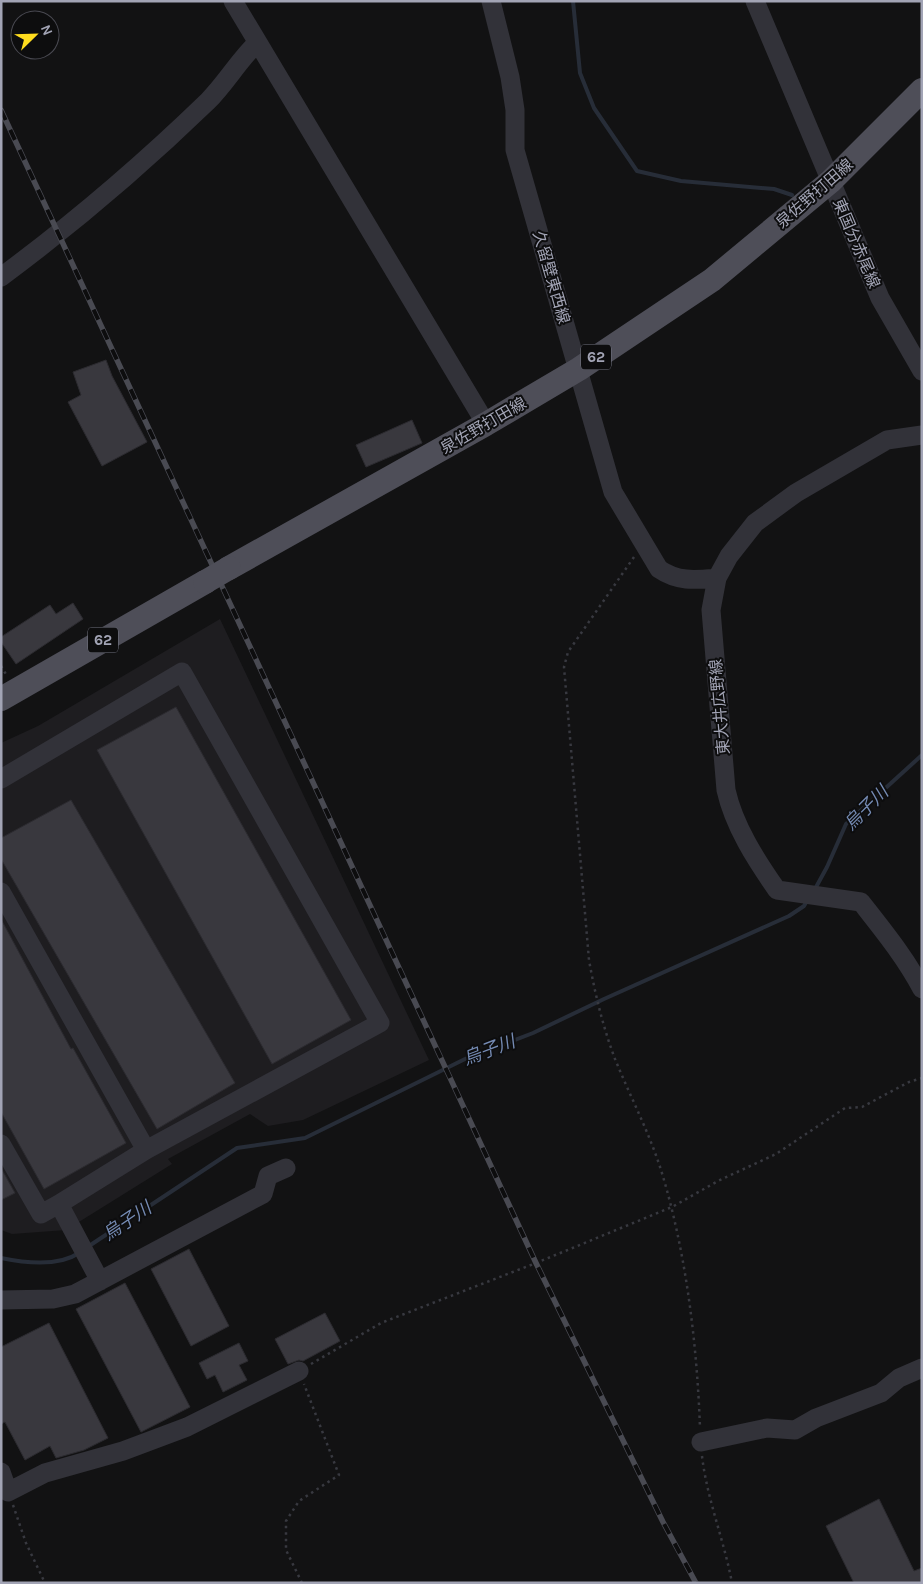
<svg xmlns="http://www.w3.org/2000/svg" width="923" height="1584" font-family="Karla,'Noto Sans JP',sans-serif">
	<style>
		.built { fill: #1e1d20 }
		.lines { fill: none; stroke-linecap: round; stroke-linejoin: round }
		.stream { stroke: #272d38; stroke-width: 4 }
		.building { fill: #39383e; stroke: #2c2b30 }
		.path { stroke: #383940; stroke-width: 2.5; stroke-dasharray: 2.5 4; stroke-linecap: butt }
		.minor { stroke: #323239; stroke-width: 19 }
		.major { stroke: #4e4e58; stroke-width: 24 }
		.rail-casing { stroke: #494a52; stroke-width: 5.5 }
		.rail { stroke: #0d0d0e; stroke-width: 4; stroke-dasharray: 11; stroke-linecap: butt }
		.major-bridge { stroke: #4e4e58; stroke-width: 24 }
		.labels { text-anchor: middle; stroke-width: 4; stroke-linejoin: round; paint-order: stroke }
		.shield { fill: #0d0d0e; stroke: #757783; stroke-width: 1 }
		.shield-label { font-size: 15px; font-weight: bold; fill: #a2a4b5 }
		.street-label { font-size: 16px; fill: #a2a4b5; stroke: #0d0d0e }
		.water-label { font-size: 18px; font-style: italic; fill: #758bb4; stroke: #0d0d0e }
	</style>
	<rect width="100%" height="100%" fill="#121213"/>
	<path class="built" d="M220 619 429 1060 303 1120 268 1126 250 1114 168 1159 172 1164 66 1230 12 1234 1 1230V743L38 726Z"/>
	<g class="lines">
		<path class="stream" d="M573 1 580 73 594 108 637 171 681 181 774 189 792 195
			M815 889 827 867 846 824 922 755
			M89 1246 237 1148 305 1138 465 1059 533 1033 604 999 789 916 804 906 808 899
			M1 1258C25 1263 58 1267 79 1253"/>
	</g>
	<path class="building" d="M106 360 112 376 147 442 102 466 68 402 81 395 73 372Z
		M412 420 422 443 366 467 356 445Z
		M73 603 83 619 16 664 1 642V637L50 605 56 614Z
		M176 707 351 1020 272 1064 97 750Z
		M71 800 235 1083 157 1129 1 859V838Z
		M1 919 71 1049 73 1048 126 1143 44 1189 1 1112Z
		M1 1168 15 1193 1 1200Z
		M189 1249 229 1326 191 1346 151 1269Z
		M125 1283 190 1407 141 1432 76 1309Z
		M325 1313 340 1341 303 1361 299 1360 288 1364 275 1339Z
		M49 1323 108 1438 84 1450 56 1458 50 1446 25 1460 5 1422 1 1424V1347Z
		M239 1343 248 1361 239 1365 247 1380 223 1392 215 1375 207 1379 199 1363Z
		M879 1499 914 1571 922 1568V1583H854L826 1526Z"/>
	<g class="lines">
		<path class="path" d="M634 557 568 652 564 667 589 960C595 994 603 1027 615 1059 630 1096 649 1132 661 1170 686 1251 697 1344 700 1428
			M1 666 7 676
			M311 1364 381 1323 536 1263 672 1207 718 1181 776 1154 845 1108 862 1107 909 1082 922 1078
			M702 1456C707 1499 724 1540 732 1583
			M13 1505 26 1543 45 1583
			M302 1583 286 1550V1521L299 1501 339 1475 304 1384"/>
		<path class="minor" d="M233 1 486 424
			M491 1 510 77 515 110V150L613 492 659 569C678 582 695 580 717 578
			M755 1 880 298 922 371
			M1 277C74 223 143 164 208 101 226 83 239 60 257 43
			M922 435 887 440 796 493 755 523 729 556 717 578 711 610 726 790C734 826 756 860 777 890L861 902C883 930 905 957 922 989
			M1 779 182 672 380 1023 146 1150
			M1 892 146 1150 59 1204 100 1281
			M1 1144 41 1214 59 1204
			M1 1300 53 1299 75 1294 263 1194 268 1176 286 1168
			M701 1442 767 1428 795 1430 816 1418 881 1393 899 1378 922 1368
			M1 1472 8 1492 45 1473 123 1451 187 1427 299 1371"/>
		<path class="major" d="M229 568 486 424 579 369 712 280 831 181 922 90
			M1 699 205 582"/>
		<defs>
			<path id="rail" d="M1 110 536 1263 663 1522 696 1583"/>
		</defs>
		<use href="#rail" class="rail-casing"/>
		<use href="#rail" class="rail"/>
		<path class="major-bridge" d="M205 582 229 568"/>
	</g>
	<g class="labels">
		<g class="shield">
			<rect x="581" y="344.5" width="30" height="25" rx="4"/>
			<rect x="88" y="627.5" width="30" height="25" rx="4"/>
		</g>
		<g class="shield-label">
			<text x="596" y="362">62</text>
			<text x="103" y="645">62</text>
		</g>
		<g class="street-label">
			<text transform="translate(814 193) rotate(-41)" y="6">泉佐野打田線</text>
			<text transform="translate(857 243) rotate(67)" y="6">東国分赤尾線</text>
			<text transform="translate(552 277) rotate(74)" y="6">久留壁東西線</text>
			<text transform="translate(483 425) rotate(-30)" y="6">泉佐野打田線</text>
			<text transform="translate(719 707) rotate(-95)" y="6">東大井広野線</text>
		</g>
		<g class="water-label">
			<text transform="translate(866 808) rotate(-45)" y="6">烏子川</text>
			<text transform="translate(489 1050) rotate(-21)" y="6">烏子川</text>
			<text transform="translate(127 1221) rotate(-34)" y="6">烏子川</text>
		</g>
	</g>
	<rect width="923" height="1584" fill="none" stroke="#a2a4b5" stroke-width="5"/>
	<g transform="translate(35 35) rotate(67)"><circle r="24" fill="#0d0d0e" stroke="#494951"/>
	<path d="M0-4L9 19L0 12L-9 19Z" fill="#ffdc1e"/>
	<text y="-8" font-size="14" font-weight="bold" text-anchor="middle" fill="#a2a4b5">N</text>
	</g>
</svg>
